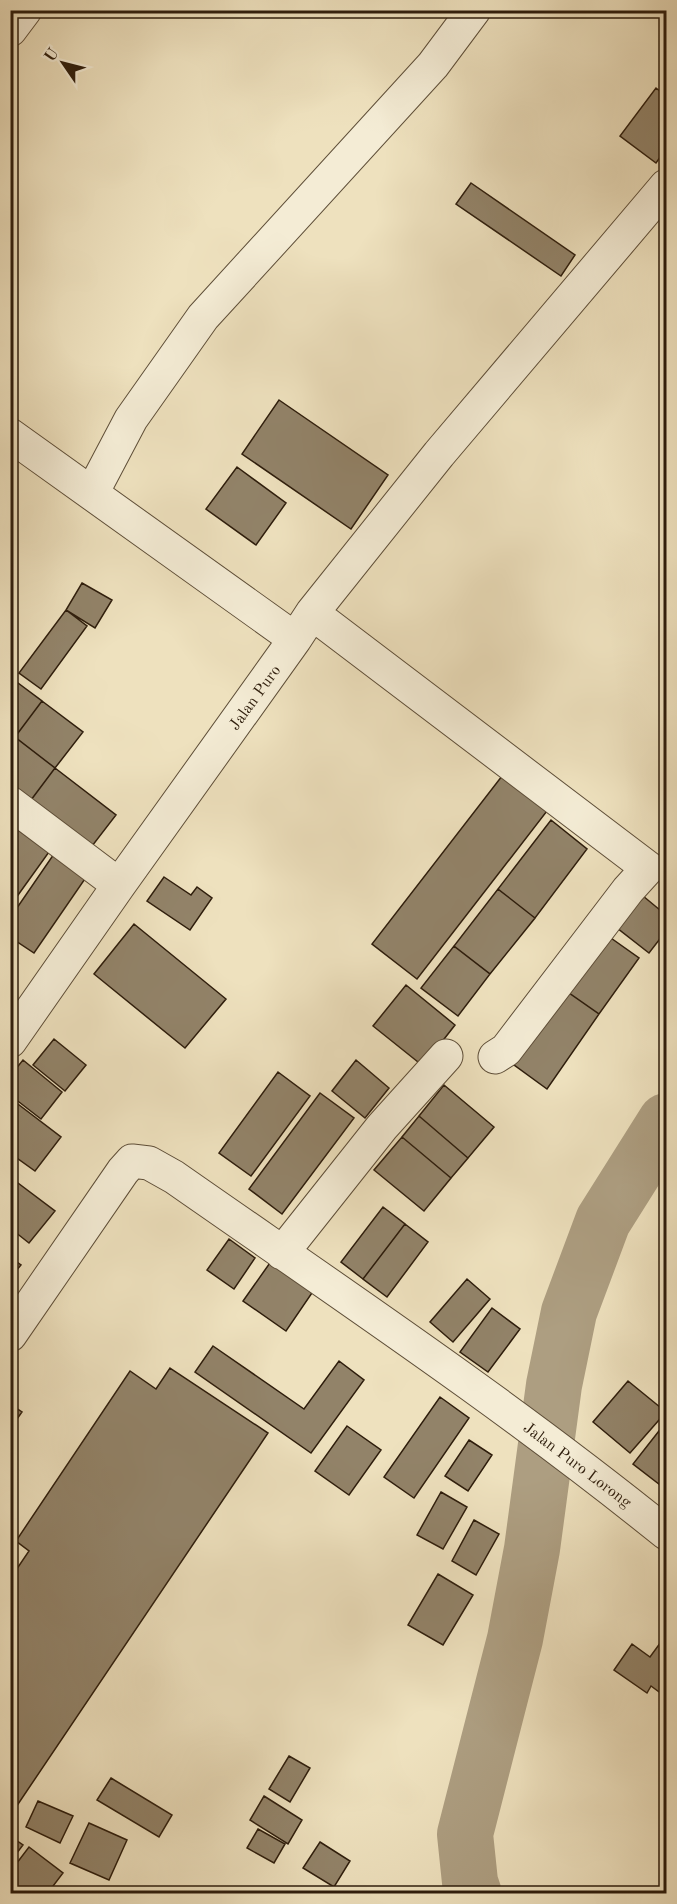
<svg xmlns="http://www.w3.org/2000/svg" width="677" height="1904" font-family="'Old Standard TT',serif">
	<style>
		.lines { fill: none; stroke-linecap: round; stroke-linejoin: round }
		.river { stroke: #ad9e81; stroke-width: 56 }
		.building { fill: #928369; stroke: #2e1d0c; stroke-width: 1.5 }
		.street-casing { stroke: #5e4e38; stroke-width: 35 }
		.street { stroke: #f4ecd5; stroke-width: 33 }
		.labels { text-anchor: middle; stroke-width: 6; stroke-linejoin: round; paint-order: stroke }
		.street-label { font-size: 16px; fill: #2e1d0c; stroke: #f4ecd5 }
	</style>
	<rect width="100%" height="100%" fill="#eee1be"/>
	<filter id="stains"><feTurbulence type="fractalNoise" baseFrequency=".00333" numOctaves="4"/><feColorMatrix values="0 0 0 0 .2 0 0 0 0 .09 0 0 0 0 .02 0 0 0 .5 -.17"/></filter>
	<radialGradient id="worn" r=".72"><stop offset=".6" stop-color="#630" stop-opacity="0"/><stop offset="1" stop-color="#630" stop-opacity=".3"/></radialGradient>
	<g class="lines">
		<path class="river" d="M474 1894 470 1882 465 1834 515 1639 532 1549 554 1385 569 1312 603 1221 666 1121"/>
	</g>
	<path class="building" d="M656 88 666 96V149L656 163 620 136Z
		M471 183 575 255 561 276 456 204Z
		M279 400 388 475 351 529 242 454Z
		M237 467 286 503 256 545 206 509Z
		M82 583 112 600 95 628 66 610Z
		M66 610 87 626 41 689 19 673Z
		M10 677 42 701 15 737 10 734Z
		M42 701 83 732 55 768 15 737Z
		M15 737 55 768 28 804 10 790V743Z
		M55 768 116 815 89 850 28 804Z
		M502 776 547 811 417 979 372 944Z
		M551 820 587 849 535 918 498 889Z
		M10 824 49 852 13 902 10 901Z
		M56 851 89 873 34 953 10 937V918Z
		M164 877 191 895 197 887 212 898 190 930 147 901Z
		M498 889 535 918 490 974 454 946Z
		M637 891 666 915V931L649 953 612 924Z
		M134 924 226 999 185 1048 94 974Z
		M601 931 639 958 599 1014 562 988Z
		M454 946 490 974 458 1016 421 988Z
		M406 985 455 1025 423 1066 373 1026Z
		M562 988 599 1014 547 1089 510 1062Z
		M54 1039 86 1065 65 1091 33 1065Z
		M23 1060 62 1092 41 1119 10 1095V1076Z
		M356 1060 389 1088 365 1118 332 1091Z
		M278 1072 310 1096 251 1176 219 1153Z
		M444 1085 494 1127 468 1158 419 1116Z
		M320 1093 354 1118 282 1214 249 1189Z
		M10 1098 61 1137 35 1171 10 1153Z
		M419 1116 468 1158 451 1178 402 1137Z
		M402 1137 451 1178 424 1211 374 1170Z
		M10 1177 55 1211 29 1243 10 1228Z
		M383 1207 405 1224 363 1279 341 1262Z
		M405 1224 428 1242 387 1297 363 1279Z
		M229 1239 255 1258 234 1289 207 1270Z
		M14 1260 21 1265 10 1278V1265Z
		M272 1260 314 1290 286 1331 243 1301Z
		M467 1279 490 1299 453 1342 430 1322Z
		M492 1308 520 1329 488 1372 460 1352Z
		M213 1346 304 1409 339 1361 364 1380 311 1453 195 1372Z
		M170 1368 268 1433 10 1816V1579L29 1551 16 1541 130 1371 156 1389Z
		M628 1381 666 1412 630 1453 593 1422Z
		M440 1397 469 1418 414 1498 384 1477Z
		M10 1404 22 1412 10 1429Z
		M666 1422V1485L664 1488 633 1464Z
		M347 1426 381 1450 349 1495 315 1471Z
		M469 1440 492 1455 468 1491 445 1476Z
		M441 1492 467 1507 443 1549 417 1535Z
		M474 1520 499 1534 476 1575 452 1561Z
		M438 1574 473 1595 443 1645 408 1625Z
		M666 1635V1697L651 1686 647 1693 614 1670 632 1644 650 1657Z
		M289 1756 310 1768 290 1802 269 1789Z
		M111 1778 172 1815 159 1837 97 1800Z
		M264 1796 302 1820 288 1844 250 1820Z
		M38 1801 73 1816 60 1843 26 1827Z
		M89 1823 127 1840 109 1880 70 1863Z
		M258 1829 285 1844 274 1863 247 1848Z
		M10 1836 23 1845 10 1862Z
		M320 1842 350 1861 334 1887 303 1868Z
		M29 1847 63 1873 47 1894H10V1872Z"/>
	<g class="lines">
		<defs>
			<path id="street" d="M10 30 25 10
				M10 435 295 639
				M92 493 131 419 203 317 433 65 474 10
				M312 613 648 868 628 890 506 1050 495 1057
				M10 803 119 885
				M10 1041 119 885 295 639 312 613 439 454 666 186
				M282 1253 382 1127 446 1056
				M10 1335 123 1171 132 1161 149 1163 174 1177C340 1293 509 1406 666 1533"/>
		</defs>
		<use href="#street" class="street-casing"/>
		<use href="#street" class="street"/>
	</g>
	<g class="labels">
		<g class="street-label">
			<text transform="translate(254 697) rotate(-54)" y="6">Jalan Puro</text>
			<text transform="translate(578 1464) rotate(37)" y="6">Jalan Puro Lorong</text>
		</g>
	</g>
	<rect width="677" height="1904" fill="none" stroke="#eee1be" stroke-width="36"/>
	<rect x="12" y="12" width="653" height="1880" fill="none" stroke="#2e1d0c" stroke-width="3"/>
	<rect x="18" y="18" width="641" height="1868" fill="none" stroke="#2e1d0c" stroke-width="1.5"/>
	<g transform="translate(63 63) rotate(305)" stroke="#f4ecd5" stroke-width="4.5" paint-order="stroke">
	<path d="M0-4.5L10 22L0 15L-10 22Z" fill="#2e1d0c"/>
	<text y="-9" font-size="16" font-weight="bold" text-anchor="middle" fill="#2e1d0c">U</text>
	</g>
	<rect width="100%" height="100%" filter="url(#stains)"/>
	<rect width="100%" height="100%" fill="url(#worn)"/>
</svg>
